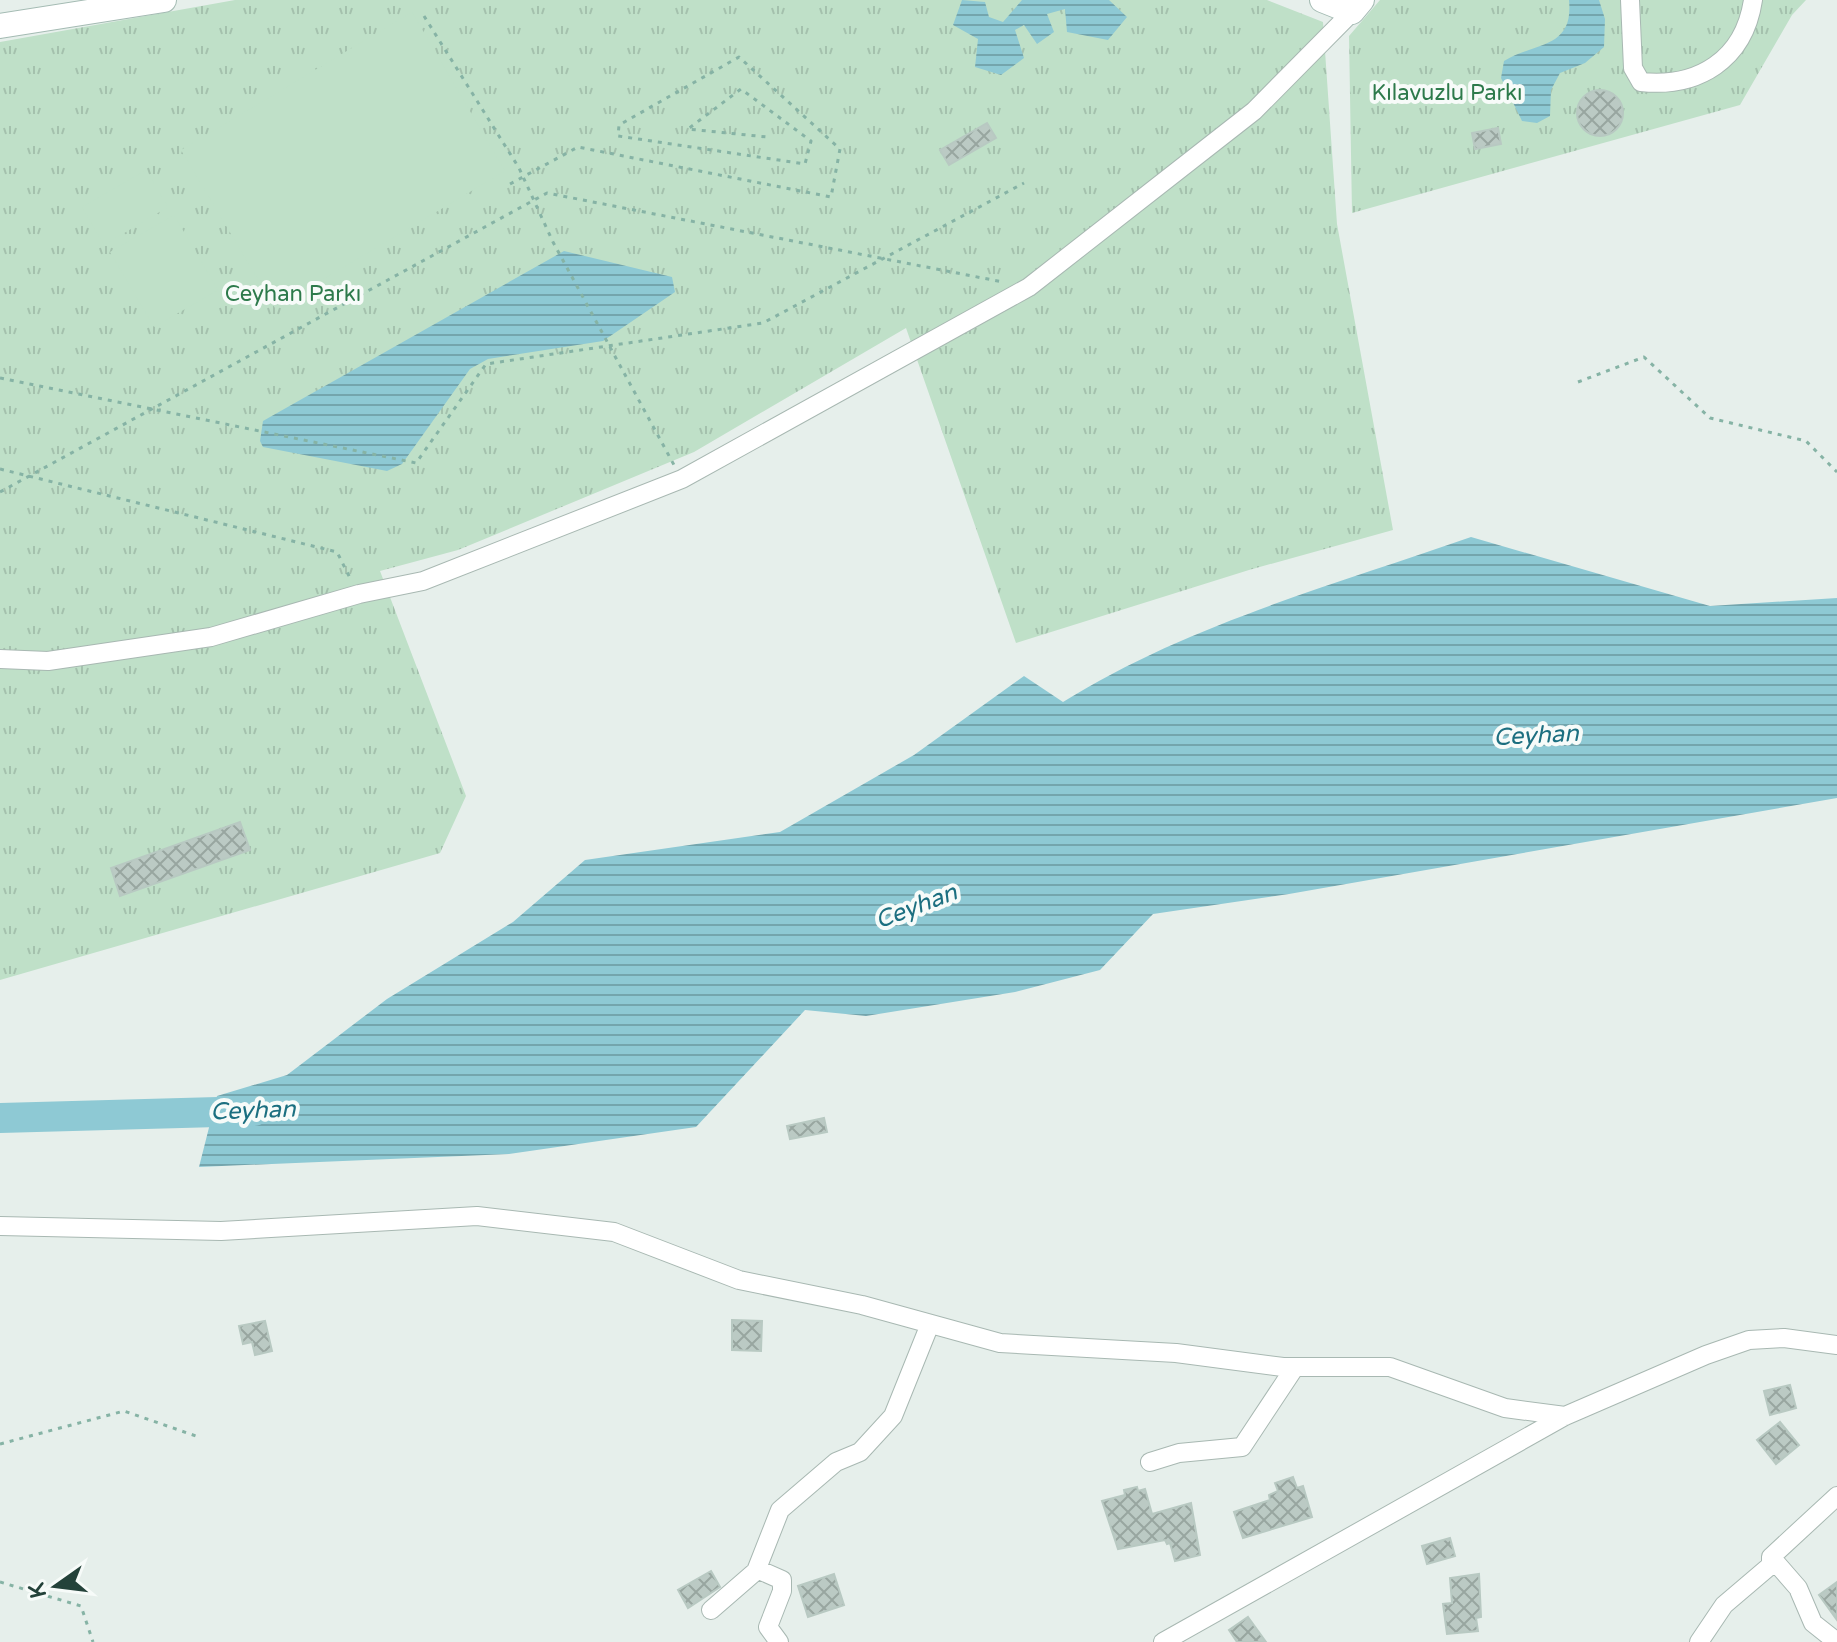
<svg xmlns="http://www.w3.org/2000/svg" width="1837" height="1642" font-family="'Varela Round',sans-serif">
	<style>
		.park { fill: url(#park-tufts) }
		.garden { fill: #bfe0c8 }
		.water { fill: url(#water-rules) }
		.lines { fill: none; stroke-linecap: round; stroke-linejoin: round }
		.river { stroke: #8ec9d4; stroke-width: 30 }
		.building { fill: url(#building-cross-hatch); stroke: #b8c9c2; stroke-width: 2 }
		.street-casing { stroke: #a8b8b2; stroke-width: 20 }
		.secondary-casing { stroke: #a4bbb3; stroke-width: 26 }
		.path { stroke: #86b3a5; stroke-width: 3; stroke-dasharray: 4 6; stroke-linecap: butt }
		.street { stroke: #fff; stroke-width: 18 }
		.secondary { stroke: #fff; stroke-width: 24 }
		.labels { text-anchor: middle; stroke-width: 8; stroke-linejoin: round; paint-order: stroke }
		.park-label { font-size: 22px; fill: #2d7a4b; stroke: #f7fbf9 }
		.water-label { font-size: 24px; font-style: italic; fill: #1c6f80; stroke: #f7fbf9 }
	</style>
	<defs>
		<pattern id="park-tufts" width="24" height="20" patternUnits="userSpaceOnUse" patternTransform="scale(2)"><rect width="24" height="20" fill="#bfe0c8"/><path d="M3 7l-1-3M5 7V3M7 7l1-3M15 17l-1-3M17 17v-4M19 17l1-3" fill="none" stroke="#a4c1ad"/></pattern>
		<pattern id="water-rules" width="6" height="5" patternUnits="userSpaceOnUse" patternTransform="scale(2)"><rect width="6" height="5" fill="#8ec9d4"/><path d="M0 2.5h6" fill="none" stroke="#74a5ad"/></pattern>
		<pattern id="building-cross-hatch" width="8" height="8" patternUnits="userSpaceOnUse" patternTransform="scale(2)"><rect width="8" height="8" fill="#bbcac4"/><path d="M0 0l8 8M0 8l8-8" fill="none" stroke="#98a6a0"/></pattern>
	</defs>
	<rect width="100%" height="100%" fill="#e6efeb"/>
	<path class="park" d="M235 0H1267L1323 22 1337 224 1393 530 1249 570 1016 643 906 328 694 452 458 550 380 571 466 796 440 853 0 980V42Z
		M1380 0H1806L1792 15 1740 105 1352 213 1349 36Z"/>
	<path class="garden" d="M412 12 505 171 275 308 181 150Z
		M146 170 168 207 104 245 82 207Z
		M174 215 218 290 154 327 110 252Z"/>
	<path class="water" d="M962 0 985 2 989 17 1003 22 1022 0H1109L1127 17 1108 40 1067 32 1065 9 1047 14 1054 32 1037 44 1024 25 1015 30 1024 58 1001 75 975 67 978 39 953 25Z
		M1569 0H1599L1605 19 1604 47 1585 63 1560 73 1551 90 1550 116 1537 123 1522 121 1501 78 1504 61C1534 42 1574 50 1569 0Z
		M564 251 672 277 675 292 603 341 488 359 470 369 402 464 387 471 263 447 260 441 263 421 270 417Z
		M1471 537 1710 606 1837 598V798L1289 894 1153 914 1100 970 1015 992 866 1016 805 1010 696 1127 509 1154 199 1167 217 1096 287 1075 387 999 513 922 585 860 780 832 914 755 1024 676 1063 702C1186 625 1334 585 1471 537Z"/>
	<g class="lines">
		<path class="river" d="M0 1118 254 1111"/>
	</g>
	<path class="building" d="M1577 113a23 23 0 1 1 46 0a23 23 0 1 1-46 0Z
		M987 123 996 138 949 165 940 150Z
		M1498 128 1501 144 1475 149 1472 133Z
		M240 822 250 850 120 896 111 868Z
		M824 1118 827 1132 790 1139 787 1126Z
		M732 1320 762 1321 761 1351 732 1350Z
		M265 1321 272 1351 255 1355 252 1342 243 1344 239 1326Z
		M1790 1385 1796 1408 1770 1415 1764 1391Z
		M1780 1422 1799 1445 1776 1464 1757 1440Z
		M1293 1477 1297 1488 1303 1486 1312 1517 1243 1538 1234 1512 1270 1500 1269 1495 1278 1491 1275 1483Z
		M1137 1487 1138 1491 1145 1489 1152 1514 1191 1503 1200 1555 1175 1561 1170 1543 1167 1544 1165 1540 1118 1549 1102 1501 1125 1495 1124 1490Z
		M1450 1538 1455 1556 1427 1564 1422 1546Z
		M711 1571 720 1587 688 1608 678 1590Z
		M834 1574 844 1605 808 1617 798 1586Z
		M1479 1574 1481 1617 1476 1618 1478 1631 1447 1634 1443 1604 1452 1603 1450 1578Z
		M1837 1582V1620L1819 1595Z
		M1248 1617 1266 1642H1237L1229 1630Z"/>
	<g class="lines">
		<defs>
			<path id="street" d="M1630 0 1633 68 1641 82C1698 88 1744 60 1753 0
				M0 659 48 661 211 637 359 594 423 581 682 479 1029 287 1254 111 1352 12
				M0 1226 221 1231 477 1216 614 1232 739 1280 862 1305 1000 1343 1176 1353 1283 1367H1390L1505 1408 1565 1416
				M1150 1462 1179 1453 1242 1447 1295 1367
				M1771 1557 1798 1588 1813 1623 1837 1642
				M757 1569 782 1580V1591L768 1627 779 1642
				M711 1610 756 1571 780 1510 836 1462 860 1452 893 1416 930 1324
				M1163 1642 1565 1416 1706 1355 1749 1340 1784 1338 1837 1345
				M1699 1642 1724 1605 1771 1565V1557L1837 1496"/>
			<path id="secondary" d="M1322 0 1352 12 1362 0
				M0 26 164 0"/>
		</defs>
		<use href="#street" class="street-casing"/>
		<use href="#secondary" class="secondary-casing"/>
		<path class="path" d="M424 16 519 168 553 242 674 465
			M510 184 578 147 831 197 840 149 739 57 619 125 618 136 805 164 811 141 741 89 688 129 767 137
			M0 378 416 463 486 364 763 323 1024 183
			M1578 382 1644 357 1710 418 1806 441 1837 472
			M0 469 337 552 350 578
			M0 492 547 193 1003 282
			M0 1444 124 1411 196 1436
			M0 1582 81 1606 93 1642"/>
		<use href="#street" class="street"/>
		<use href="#secondary" class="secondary"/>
	</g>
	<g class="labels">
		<g class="park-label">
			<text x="1447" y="100">Kılavuzlu Parkı</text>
			<text x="293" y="301">Ceyhan Parkı</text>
		</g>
		<g class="water-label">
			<text transform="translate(1536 735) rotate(-3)" y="8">Ceyhan</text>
			<text transform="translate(916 906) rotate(-21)" y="8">Ceyhan</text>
			<text transform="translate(253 1110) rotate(-2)" y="8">Ceyhan</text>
		</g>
	</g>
	<g transform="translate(56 1586) rotate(256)" stroke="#f7fbf9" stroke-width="6" paint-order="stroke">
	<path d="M0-6L14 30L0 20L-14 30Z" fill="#24423a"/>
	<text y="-12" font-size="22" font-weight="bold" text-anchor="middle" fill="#24423a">K</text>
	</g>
</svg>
